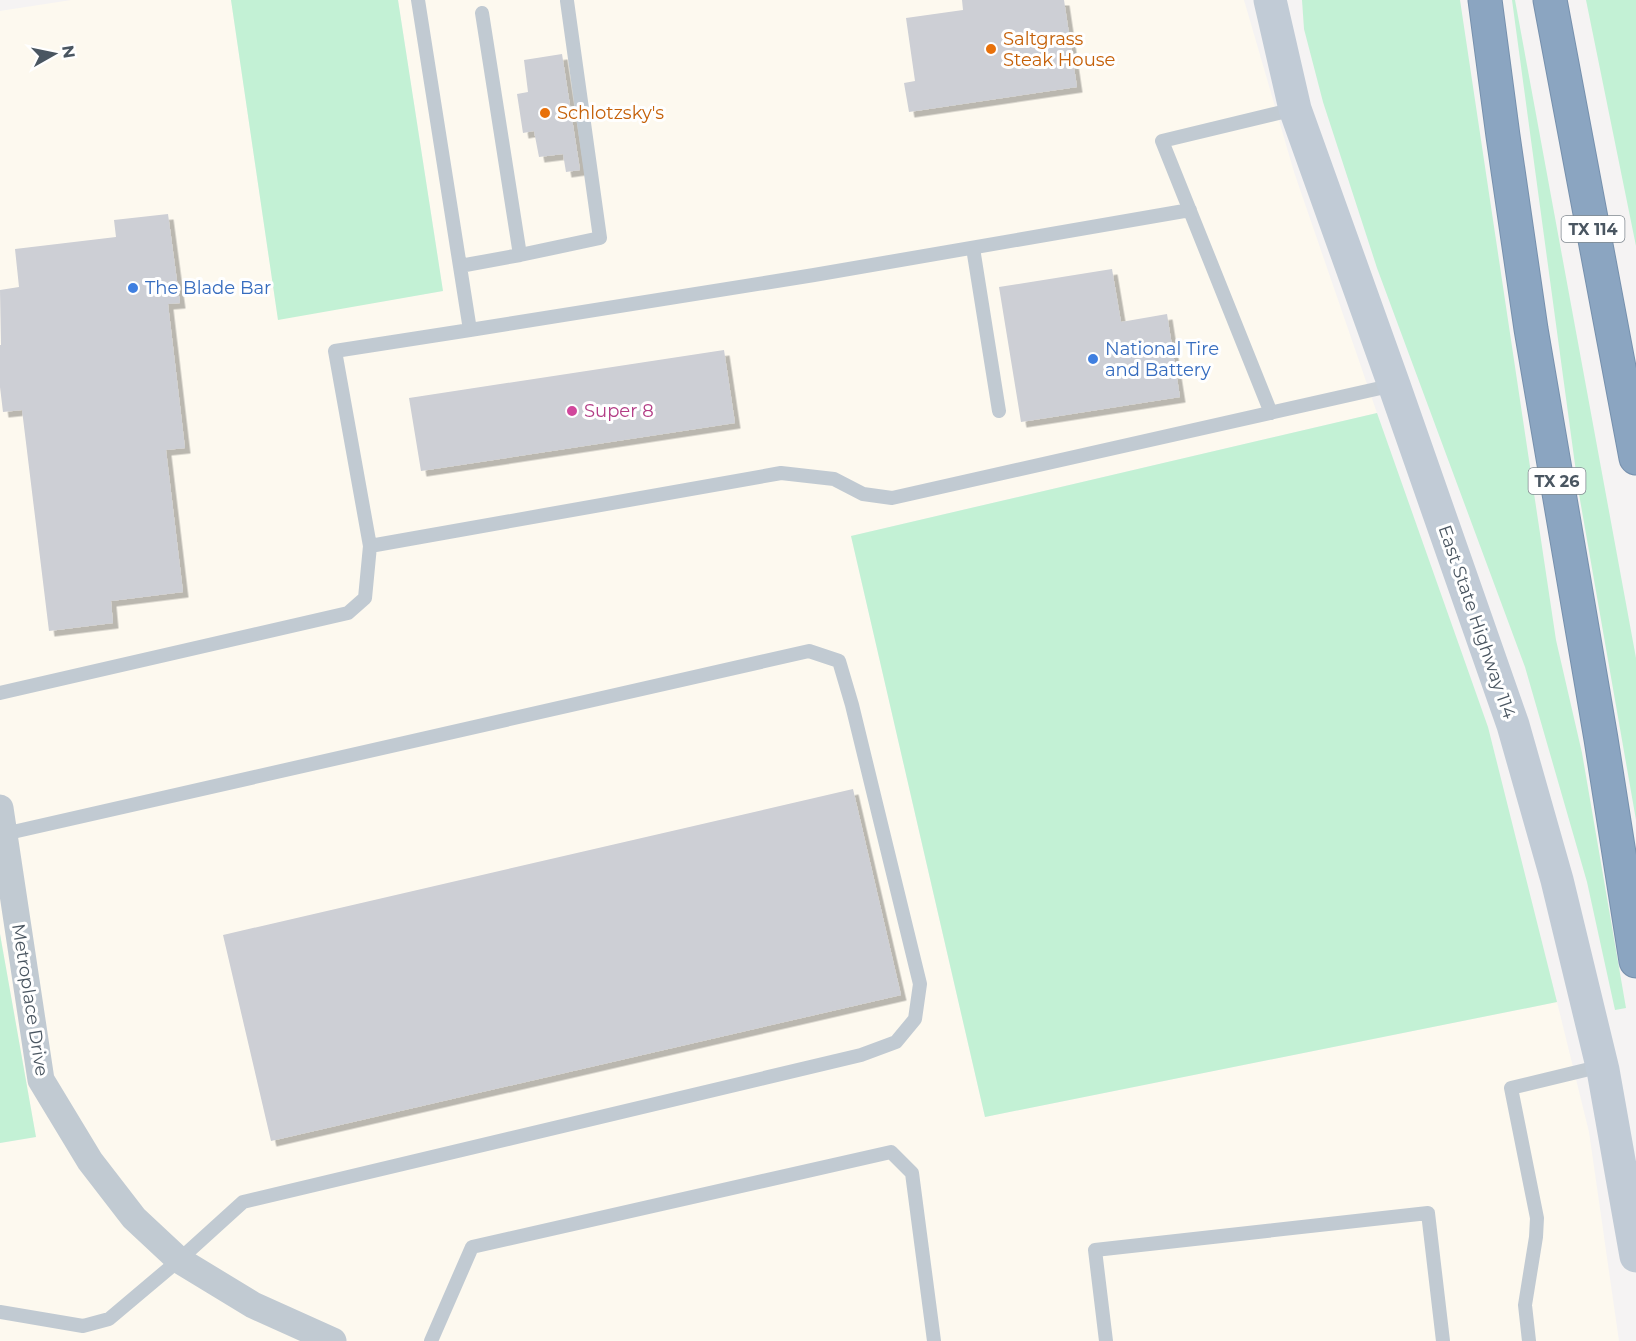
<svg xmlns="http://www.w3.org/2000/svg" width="1636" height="1341" font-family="Montserrat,sans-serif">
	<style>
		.commercial { fill: #fdf9ef }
		.green { fill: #c3f1d5 }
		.building { fill: #cdcfd5; filter: url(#shadow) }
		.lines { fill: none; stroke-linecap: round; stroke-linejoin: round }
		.motorway-casing { stroke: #7690ad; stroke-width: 35 }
		.service { stroke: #c1cad2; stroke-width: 14 }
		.minor { stroke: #c1cad2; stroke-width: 27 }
		.secondary { stroke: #c1cbd6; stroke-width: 33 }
		.motorway { stroke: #8ba5c1; stroke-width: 33 }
		.food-dot { fill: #e8710a; stroke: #fff; stroke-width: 2 }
		.shop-dot { fill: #3f7fe0; stroke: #fff; stroke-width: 2 }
		.hotel-dot { fill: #d1479c; stroke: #fff; stroke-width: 2 }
		.labels { text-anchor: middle; stroke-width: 6; stroke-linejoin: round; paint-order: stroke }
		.shield { fill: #fff; stroke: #808990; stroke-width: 1.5 }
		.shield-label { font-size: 16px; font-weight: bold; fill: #4a5661 }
		.food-label { font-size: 18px; fill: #c56008; stroke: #fff; text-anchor: start }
		.shop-label { font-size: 18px; fill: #366cbe; stroke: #fff; text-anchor: start }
		.hotel-label { font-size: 18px; fill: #b23c85; stroke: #fff; text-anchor: start }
		.street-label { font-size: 18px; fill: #4a5661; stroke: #fff }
	</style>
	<defs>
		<filter id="shadow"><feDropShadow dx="5.5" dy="5.5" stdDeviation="0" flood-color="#0004"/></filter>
	</defs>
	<rect width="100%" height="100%" fill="#f5f3f3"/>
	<path class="commercial" d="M71 0H231L278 319 443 291 398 0H1244L1294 172 1377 413 851 536 985 1117 1557 1002 1589 1132 1619 1341H0V1143L36 1137 0 934V11Z"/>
	<path class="green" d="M231 0H398L443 291 278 320Z
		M1302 0H1460L1556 640 1582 753 1626 1008 1615 1010 1587 882 1525 667 1377 268 1323 102 1304 29Z
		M1512 0H1515L1636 658V820L1579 494Z
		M1586 0H1636V246Z
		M1377 413 1488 727 1557 1002 985 1117 851 536Z
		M0 934 36 1137 0 1143Z"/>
	<path class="building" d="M962 0H1064L1077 87 909 112 904 83 915 81 906 18 963 10Z
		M562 54 580 170 566 172 563 154 539 157 534 131 523 133 517 94 528 92 524 60Z
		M168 214 180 303 168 304 185 448 166 450 183 592 111 601 113 623 49 631 22 410 3 412 0 387V345H1L0 290 19 287 15 249 116 237 114 220Z
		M1112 269 1121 322 1167 314 1180 397 1021 422 999 287Z
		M724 350 735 423 421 471 409 398Z
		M853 789 901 995 271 1141 223 935Z"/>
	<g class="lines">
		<defs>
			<path id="motorway" d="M1485 0 1503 136 1531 329 1601 739 1636 961
				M1550 0 1636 458"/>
		</defs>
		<use href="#motorway" class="motorway-casing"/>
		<path class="service" d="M973 248 999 411
			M520 255 600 238 567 1
			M460 266 520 255 482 13
			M470 330 814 275 1190 210
			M1271 413 1162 141 1295 109
			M370 546 335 351 470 330 418 0
			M0 693 348 613 365 598 370 546 781 473 834 479 863 494 892 498 1394 385
			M0 1312 83 1326 109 1319 179 1260 243 1202 861 1055 896 1042 915 1019 920 984 852 705 839 661 809 651 4 834
			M431 1341 472 1247 891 1152 912 1173 934 1341
			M1106 1341 1095 1250 1428 1213 1443 1341
			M1529 1341 1525 1305 1536 1237 1537 1218 1511 1088 1602 1066"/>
		<path class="minor" d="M0 808 41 1080 90 1161 134 1218 179 1260 253 1305 333 1341"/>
		<path class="secondary" d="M1270 0 1295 109 1394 385 1513 725 1557 880 1603 1070 1636 1256"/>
		<use href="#motorway" class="motorway"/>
	</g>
	<g class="food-dot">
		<circle cx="991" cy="49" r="6"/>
		<circle cx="545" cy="113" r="6"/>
	</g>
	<g class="shop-dot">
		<circle cx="133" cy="288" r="6"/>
		<circle cx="1093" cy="359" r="6"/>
	</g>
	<circle class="hotel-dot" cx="572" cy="411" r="6"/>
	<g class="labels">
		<g class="shield">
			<rect x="1561.5" y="216" width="63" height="26" rx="4.5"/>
			<rect x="1528.5" y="468" width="57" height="26" rx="4.5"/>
		</g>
		<g class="shield-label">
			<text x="1593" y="235">TX 114</text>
			<text x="1557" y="487">TX 26</text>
		</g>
		<g class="food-label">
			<text x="1003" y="45">Saltgrass<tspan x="1003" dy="21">Steak House</tspan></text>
			<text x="557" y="119">Schlotzsky's</text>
		</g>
		<g class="shop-label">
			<text x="145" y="294">The Blade Bar</text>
			<text x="1105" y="355">National Tire<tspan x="1105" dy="21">and Battery</tspan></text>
		</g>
		<g class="hotel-label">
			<text x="584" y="417">Super 8</text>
		</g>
		<g class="street-label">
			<text transform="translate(1477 622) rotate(71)" y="6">East State Highway 114</text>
			<text transform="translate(30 1000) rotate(81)" y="6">Metroplace Drive</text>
		</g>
	</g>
	<g transform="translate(54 54) rotate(81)" stroke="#ffffff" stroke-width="4.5" paint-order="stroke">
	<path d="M0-4.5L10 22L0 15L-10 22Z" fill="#4a5661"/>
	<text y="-9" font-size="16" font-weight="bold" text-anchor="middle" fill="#4a5661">N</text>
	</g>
</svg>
